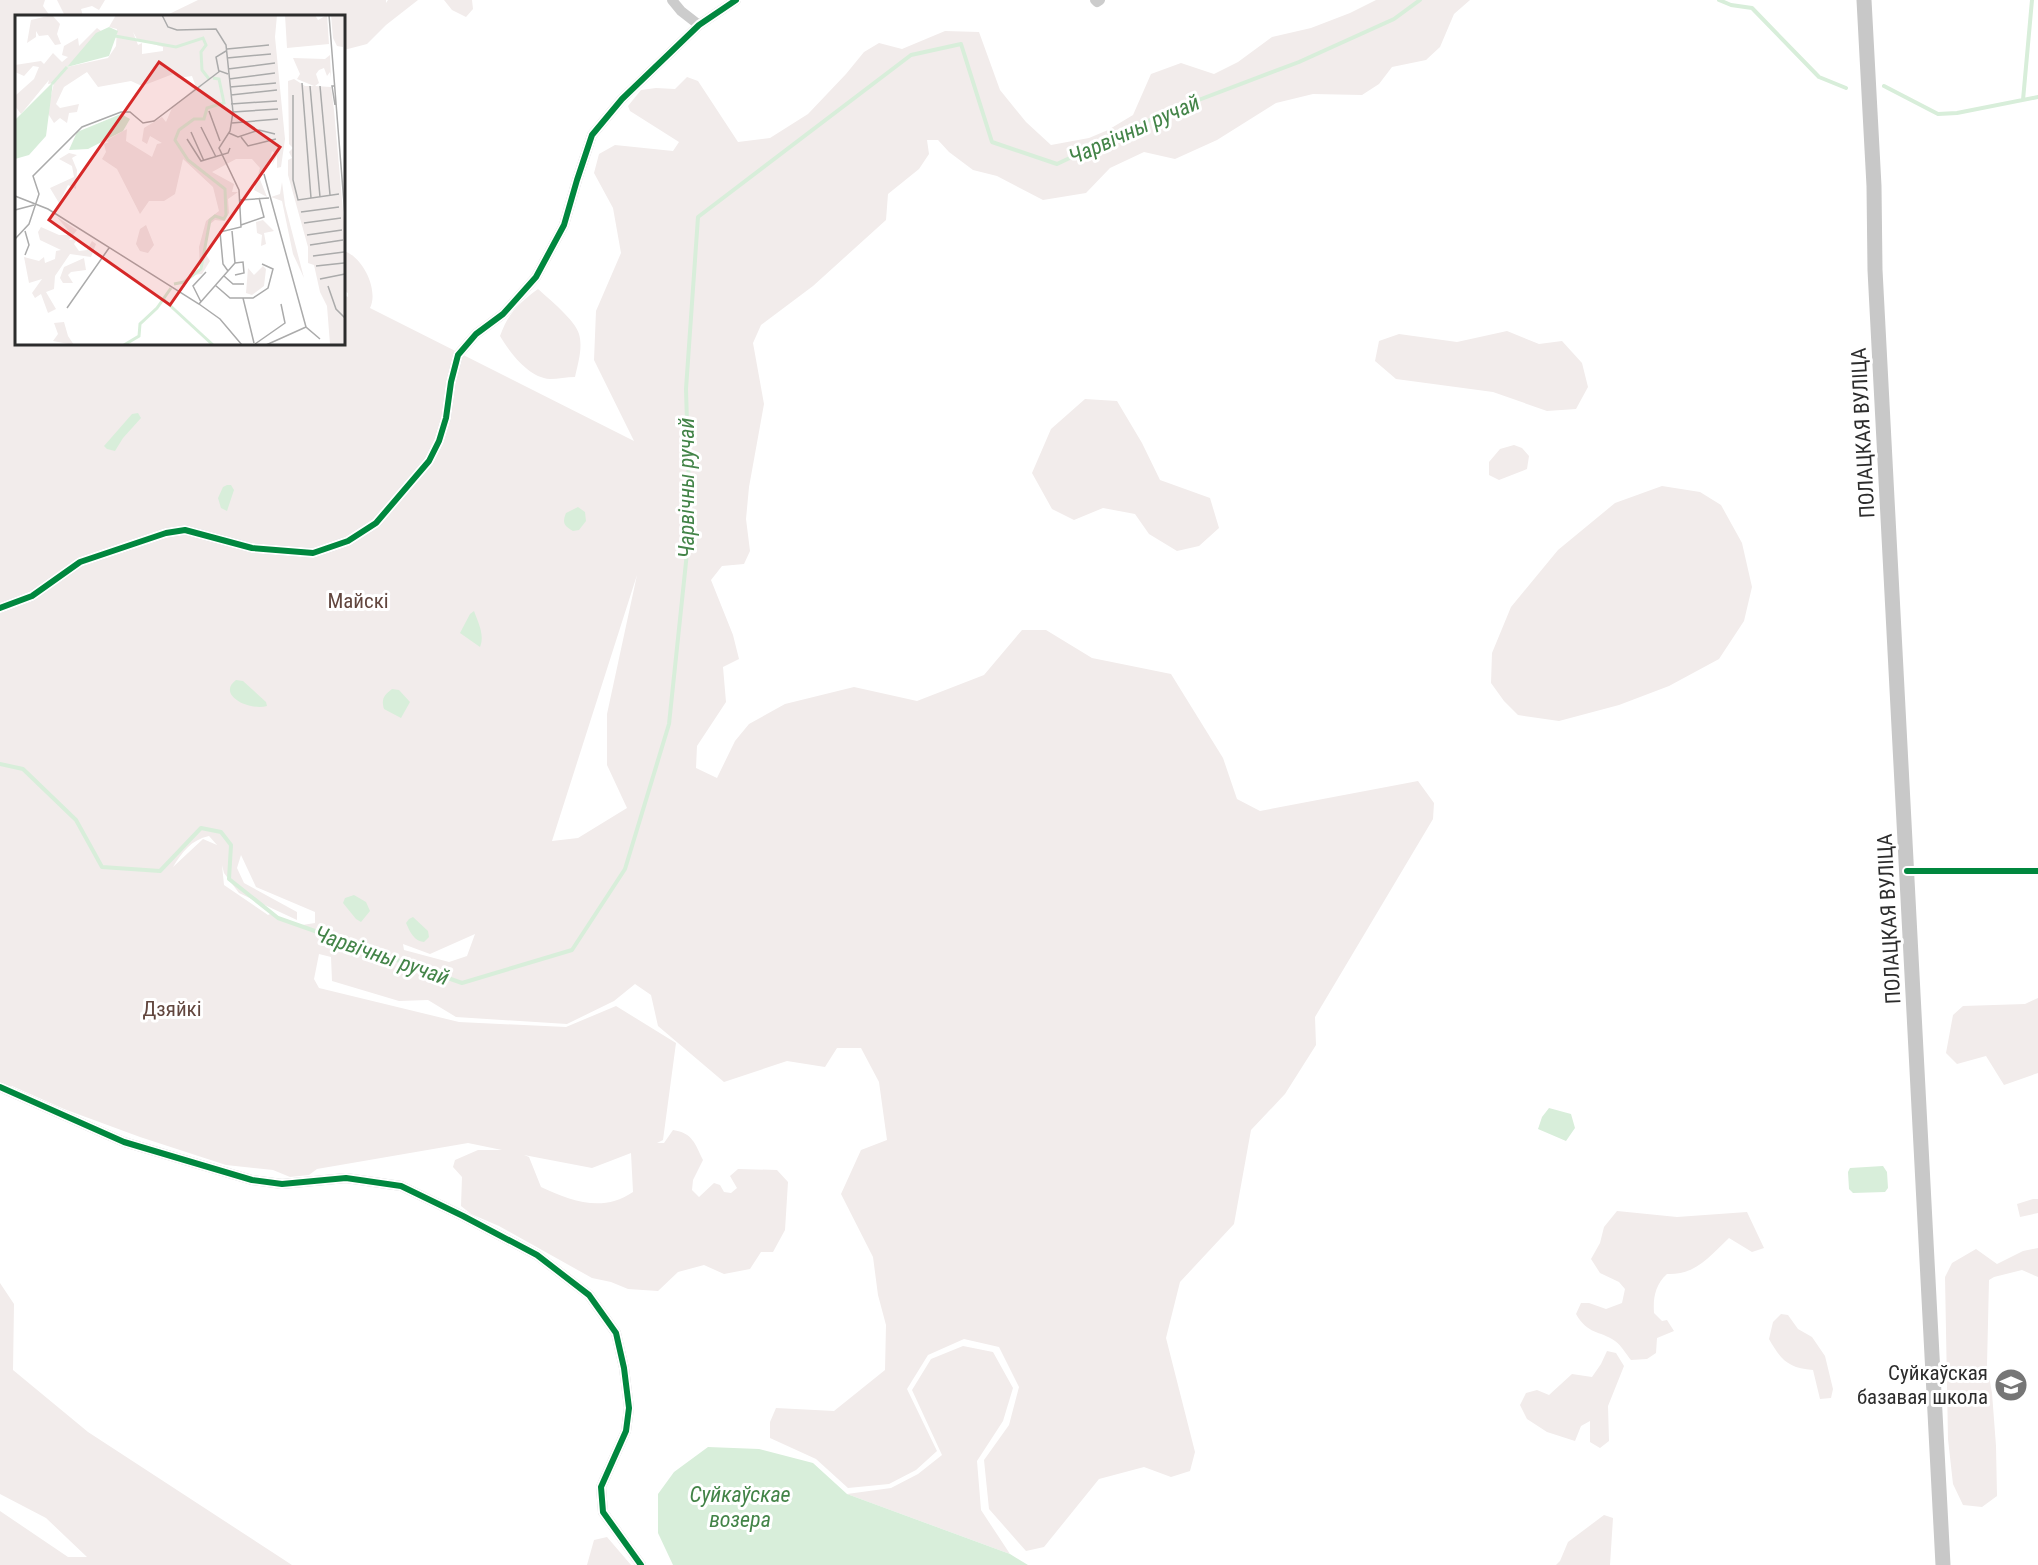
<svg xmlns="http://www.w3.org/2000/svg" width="2038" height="1565" font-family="'Roboto Condensed',sans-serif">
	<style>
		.green { fill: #f2eceb; fill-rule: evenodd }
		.water { fill: #d8eeda }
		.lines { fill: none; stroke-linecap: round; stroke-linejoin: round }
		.stream { stroke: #d8eeda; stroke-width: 4 }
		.minor { stroke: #ccc; stroke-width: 10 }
		.secondary { stroke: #c8c8c8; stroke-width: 15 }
		.cycleway-casing { stroke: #fff; stroke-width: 10 }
		.cycleway { stroke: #00873e; stroke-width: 6 }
		.labels { text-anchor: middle; stroke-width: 6; stroke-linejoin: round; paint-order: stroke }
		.street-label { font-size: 21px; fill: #2c2c2c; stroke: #fff }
		.park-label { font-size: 21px; fill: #62463e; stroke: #fff }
		.poi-label { font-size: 21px; fill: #2c2c2c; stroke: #fff; text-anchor: end }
		.water-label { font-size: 22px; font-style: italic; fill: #438448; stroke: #fff }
		.inset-river { fill: none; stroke: #d8eeda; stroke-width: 3 }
		.inset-road { fill: none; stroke: #ababab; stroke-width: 1.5 }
		.view { fill: #d62828; fill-opacity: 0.15; stroke: #d62828; stroke-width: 3 }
		.inset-edge { fill: none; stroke: #2c2c2c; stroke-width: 3 }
	</style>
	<rect width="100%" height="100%" fill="#fff"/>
	<path class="green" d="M0 0H45L43 6 50 16H16V344H344V295L348 297V293L344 291V251C363 257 379 290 370 308L634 441 594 360 596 311 621 253 613 208 594 173 599 154 615 145 673 151 679 142 630 111 628 106 641 90 656 88 675 89 687 77 698 81 738 142 770 138 808 114 846 74 864 52 879 43 902 49 945 31 979 32 1000 90 1026 122 1051 145 1089 138 1108 130 1133 115 1151 74 1181 63 1214 74 1238 62 1272 37 1311 28 1350 13 1376 0H1470L1454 14 1440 47 1426 60 1392 67 1379 84 1362 95 1313 94 1276 103 1217 140 1175 159 1144 152 1110 168 1086 193 1043 200 997 176 973 170 949 152 938 140H927L929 154 919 169 888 194 886 220 813 286 761 325 753 343 764 404 749 487 746 519 750 551 744 564 722 566 711 580 733 635 739 659 723 667 726 702 697 746 696 768 717 778 735 741 749 724 785 704 854 687 917 701 984 675 1022 630H1046L1092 658 1171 674 1223 758 1237 799 1260 811 1418 781 1434 803 1433 819 1315 1017 1316 1045 1285 1094 1251 1130 1234 1224 1180 1282 1166 1338 1195 1452 1190 1471 1171 1477 1144 1467 1099 1479 1044 1547 1026 1551 989 1509 984 1460 1009 1425 1019 1387 999 1347 964 1339 928 1355 907 1389 937 1451 916 1470 889 1484 848 1488 816 1459 770 1438V1422L776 1408 834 1411 885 1370 886 1325 878 1295 873 1257 841 1194 861 1150 887 1140 879 1082 861 1048H837L825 1067 787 1061 724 1082 658 1026 651 995 635 984 614 1001 567 1024 456 1017 428 1000 399 1001 332 981 331 957 319 954 314 979 319 988 459 1022 566 1027 616 1006 676 1043 663 1140 657 1143H664L673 1130C693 1133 695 1144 703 1160L693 1180 692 1190 699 1197 714 1183 720 1185 724 1192 731 1193 737 1188 730 1176 738 1169 777 1170 788 1182 785 1230 773 1252H761L750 1269 724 1274 704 1265 678 1272 658 1291 628 1289 611 1282 592 1278 499 1226 471 1214 461 1206 462 1177 453 1167 455 1160 478 1150H502L468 1143 317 1169 309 1175 290 1177 273 1170 226 1165 140 1137 64 1109 12 1086 0 1087ZM637 575 607 714V765L627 808 578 838 552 841ZM209 836 217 845 203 839 173 867C182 852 191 840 209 836ZM241 855 256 887 315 912V923L296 926 270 914 268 915 224 885 222 865 224 873 239 893 297 920V912L244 883 237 868ZM475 934 467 956 449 962 404 950 403 944 430 954ZM631 1153 633 1192C602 1213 572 1201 541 1187L529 1157 524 1155 592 1168Z
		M57 0H105L99 10 92 6 81 9 83 16H65Z
		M198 0H386V3L388 0H418L386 25 367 44 344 50V16H165Z
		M444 0H472L473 9 466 17 452 10Z
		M538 289C548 298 576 321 579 334 583 348 578 363 575 377 567 377 558 379 550 379 529 378 510 353 500 336 509 312 518 304 538 289Z
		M1507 331 1539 344 1562 341 1582 363 1588 387 1576 409 1547 411 1493 392 1396 379 1375 361 1379 341 1399 334 1457 342Z
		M1085 399 1117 401 1142 443 1160 480 1210 498 1219 528 1199 546 1177 551 1149 534 1135 514 1103 508 1074 520 1052 509 1032 473 1051 429Z
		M1514 445 1522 448 1529 456 1527 469 1499 480 1489 475V462L1500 449Z
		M1662 486 1700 492 1721 505 1742 543 1752 587 1744 621 1719 659 1669 686 1619 705 1559 721 1518 715 1504 701 1491 683 1492 653 1511 607 1558 550 1615 503Z
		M2038 998V1073L2004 1085 1986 1056 1957 1064 1946 1053 1953 1015 1963 1006 2025 1004Z
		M2033 1199H2038V1213L2020 1217 2017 1204Z
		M1617 1211 1677 1217 1747 1212 1764 1248 1752 1252 1729 1238C1709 1257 1696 1275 1667 1274 1655 1285 1653 1298 1654 1313L1662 1321 1667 1320 1674 1331 1657 1338 1656 1353 1647 1359 1631 1360C1626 1354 1621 1345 1615 1341 1599 1330 1588 1335 1576 1314L1581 1303H1589L1606 1309 1622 1303 1625 1289 1619 1282 1600 1273 1591 1259 1600 1243 1604 1227Z
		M2038 1248V1277L2022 1270 1994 1277 1989 1280 1987 1365 1992 1393 1996 1446 1997 1496 1982 1507 1963 1505 1953 1484 1948 1439 1945 1277 1952 1263 1976 1249 1997 1264 2023 1251Z
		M0 1283 14 1304 13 1370 88 1432 292 1565H0V1511L68 1557H87L46 1518 0 1494Z
		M1781 1314 1788 1315 1798 1329 1812 1337 1825 1356 1833 1389 1831 1398 1820 1399 1813 1370C1788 1368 1781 1360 1769 1339L1773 1322Z
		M963 1346 993 1352 1013 1388 1003 1421 977 1461 981 1510 1010 1554 847 1494 891 1488 918 1474 942 1455 912 1390 931 1359Z
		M1607 1351 1616 1353 1624 1366 1608 1406 1609 1441 1600 1448 1590 1442V1421L1581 1426 1575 1441 1547 1432 1527 1419 1520 1405 1526 1393 1537 1390 1549 1395 1572 1374 1592 1377 1601 1364Z
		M1604 1515 1613 1518 1610 1565H1556L1560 1561 1568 1542Z
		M607 1537 631 1565H587L594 1540Z"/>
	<path class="water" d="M138 413 141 418 123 438 115 451 107 449 104 446 132 414Z
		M227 485H231L234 490 227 511 221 508 218 498 223 487Z
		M578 507 585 512 586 521 579 530 573 531C564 526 562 523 566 513Z
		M474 611C478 622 485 635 480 647L460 633 470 614Z
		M236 680 243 681 266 702 267 706C250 711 216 695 236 680Z
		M392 689 399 690 410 702 401 718 384 709C381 699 384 695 392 689Z
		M354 895 366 902 370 911 361 922 356 919 343 903 345 898Z
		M413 917 428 931 429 937 424 942C414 941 410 932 406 923L409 919Z
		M1549 1108 1571 1114 1575 1128 1566 1141 1538 1129 1542 1117Z
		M1883 1166 1887 1172 1888 1188 1885 1192 1853 1193 1849 1189 1848 1172 1850 1168Z
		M708 1447 759 1449 813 1463 847 1494 1010 1554 1028 1565H673L658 1533V1494L674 1472Z"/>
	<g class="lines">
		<path class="stream" d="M1719 0 1731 5 1752 8 1819 77 1846 88
			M1884 86 1938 114 1957 113 2038 97
			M2023 100 2032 0
			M0 764 23 769 76 820 102 867 160 871 201 828 221 832 231 845 229 879 278 918 462 983 572 950 625 869 669 724 690 524 686 389 698 217 911 55 961 44 992 142 1057 164 1167 112 1299 62 1394 19 1420 0"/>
		<path class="minor" d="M672 0 681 11 699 25
			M1095 0 1097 2 1100 0
			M0 608 32 596 80 562 166 533 185 530 252 548 313 553 348 541 376 523 429 461 439 441 446 418 451 382 458 355 476 334 503 314 536 277 564 225 577 180 592 135 622 99 699 25 736 0
			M1907 871H2038
			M0 1087 124 1142 252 1180 282 1184 346 1178 401 1186 463 1216 537 1255 589 1295 616 1333 624 1368 629 1408 626 1431 601 1487 603 1512 641 1565"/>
		<path class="secondary" d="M1864 0 1874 186 1875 270 1943 1565"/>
		<defs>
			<path id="cycleway" d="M0 608 32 596 80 562 166 533 185 530 252 548 313 553 348 541 376 523 429 461 439 441 446 418 451 382 458 355 476 334 503 314 536 277 564 225 577 180 592 135 622 99 699 25 736 0
				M1907 871H2038
				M0 1087 124 1142 252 1180 282 1184 346 1178 401 1186 463 1216 537 1255 589 1295 616 1333 624 1368 629 1408 626 1431 601 1487 603 1512 641 1565"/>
		</defs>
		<use href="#cycleway" class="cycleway-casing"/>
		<use href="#cycleway" class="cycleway"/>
	</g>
	<defs>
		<symbol id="school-disc" viewBox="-11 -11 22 22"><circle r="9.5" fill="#767676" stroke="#fff"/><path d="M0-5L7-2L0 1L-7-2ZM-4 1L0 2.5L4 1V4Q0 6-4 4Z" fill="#fff"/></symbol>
	</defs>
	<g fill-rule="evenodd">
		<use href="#school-disc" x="1992" y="1366" width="38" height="38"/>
	</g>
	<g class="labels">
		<g class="street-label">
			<text transform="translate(1863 433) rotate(-93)" y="7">ПОЛАЦКАЯ ВУЛІЦА</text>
			<text transform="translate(1889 919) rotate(-93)" y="7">ПОЛАЦКАЯ ВУЛІЦА</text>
		</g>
		<g class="park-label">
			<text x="358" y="608">Майскі</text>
			<text x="172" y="1016">Дзяйкі</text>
		</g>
		<g class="poi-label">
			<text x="1988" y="1380">Суйкаўская<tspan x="1988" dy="24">базавая школа</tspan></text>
		</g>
		<g class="water-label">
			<text transform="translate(1134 129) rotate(-24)" y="8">Чарвічны ручай</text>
			<text transform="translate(686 488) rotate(-90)" y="8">Чарвічны ручай</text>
			<text transform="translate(382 955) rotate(19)" y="8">Чарвічны ручай</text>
			<text x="740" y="1502">Суйкаўскае<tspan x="740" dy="25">возера</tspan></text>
		</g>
	</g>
	<g transform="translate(15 15)">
		<rect width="330" height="330" fill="#fff"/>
		<path d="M37 0 45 9 42 19 46 29 40 30 33 20 24 21 21 16V22L12 28 16 5ZM101 0H262L260 22 270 124 266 152 262 153V141L257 150 260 138 257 136 253 151 244 162 252 182 239 175 245 153 237 144H221L197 157 219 169 217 177H223L213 184 214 198 209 206 200 205 195 209 190 238 195 246 187 259 178 260 185 254 184 232 191 206 204 196 198 172 168 144 160 179 149 186H134L125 199 102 154 87 144 91 137 89 129 94 127 90 126 112 114 111 126 137 142 142 129 147 128 135 121 132 129 127 126 129 113 147 102 151 107 157 93 181 72 177 61 163 63 158 59 127 71 116 66 83 72 72 57 49 72 41 89 45 93 64 89 62 97 54 98 52 108 45 103 39 108 32 97 39 68 33 69 34 65 6 99 0 91 1 80 19 64 24 52 18 51 9 61 0 57V50L26 46 29 49 38 38 47 47 53 42 47 40 49 31 63 23 64 31 82 13 86 16 52 52 93 43 101 31 102 14 94 12ZM118 17 122 24 148 32V36L127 39V28L123 30ZM270 0H300L303 5 312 0 314 29 272 33ZM316 0H329L328 32 322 31 318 23ZM315 40 316 63 315 57 312 61 309 53 304 55 301 59 304 68 300 71 316 72 319 95 329 207 330 330 315 329 312 291 305 277 299 250 293 248V232L273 160V145L277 143 274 137 278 133 274 129 273 66 279 64 290 71H299L282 64 285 59 278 43 310 44ZM54 138 62 140 57 143 62 155 61 174 53 170 44 188 35 173 59 162 57 151 44 144ZM267 167 270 190 289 263 278 239 267 186 256 182 265 179ZM42 202 62 215 54 225 63 223 59 229 64 236 72 235 77 226 81 229 76 242 55 239 40 261 39 274 31 277 41 294 33 298 26 279 20 283 17 278 27 264 14 268 9 242 24 246 29 242 30 248 40 244 41 236 46 235 25 225 23 217 26 212 44 220H57ZM248 205 259 216 249 218 251 229 246 231 247 220 242 218 241 207ZM131 210 139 230 133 238 125 236 121 229 125 214ZM69 243 71 255 56 257 53 260 58 268H48L45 263 49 252ZM248 251 251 254 249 271 237 280 231 278 233 253 239 260ZM49 307 53 321 59 330 38 326 43 319 39 308Z" fill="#f2eceb" fill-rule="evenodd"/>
		<path d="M94 12 103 16 94 41 52 52 81 18ZM38 67 31 121 14 140 0 144V105ZM106 99 115 104 108 116 73 134 54 135 62 117Z" fill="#d8eeda"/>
		<path class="inset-river" d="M100 21 161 32 188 23 191 30 186 37 187 55 194 64M37 69 52 52M159 269 169 267 186 254 195 205 200 201 209 204 211 200 210 174 173 145 160 125 164 115 179 104H189L192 93 209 88 204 64 198 63M148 284 198 330M109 330 124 321 125 309 142 293 156 273"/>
		<path class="inset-road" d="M147 0 153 12 162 15 201 14 211 30 218 97 215 116 204 133 224 175 226 212 205 217 208 249 213 256M314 0 330 201M212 34 254 30M212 43 256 39M213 54 260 48M204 57 201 42 211 36M214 64 260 58M287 68 296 183M295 71 305 182M305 71 315 180M320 71H317L320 90M215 72 261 68M216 80 262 75M278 80V165L283 185 324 179M216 89 262 86M194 96 205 126M218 97 263 94M217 108 263 104M186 112 201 142M176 117 189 146M214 118 223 122 244 115 260 119M226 122 233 131 261 124M172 124 186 146 213 138 215 133M249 159 291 312 305 324M0 181 33 194 184 289 205 304 227 330M225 185 254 183M0 195 19 190M286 197 324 192M289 208 326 203M226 210 249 202 244 183M10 216 14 230 10 240M292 220 327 215M0 224 14 209 24 179 18 161 67 112 106 97H115L128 108 139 106 205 56 213 59M295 230 328 225M298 241 329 237M220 248 228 247 229 258 220 260M301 251 329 248M209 261 218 269H229M305 264 330 259M200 270 215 283H228L239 328M313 271 321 294 330 303M216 283H238L253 273 258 254 247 249M186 287 178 271 191 257M184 289 220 248 217 216M52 293 94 233M240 329 270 308 266 289M251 330 291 312"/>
		<path class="view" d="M144 47 265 132 155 290 34 205Z"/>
		<rect width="330" height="330" class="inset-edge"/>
	</g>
</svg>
